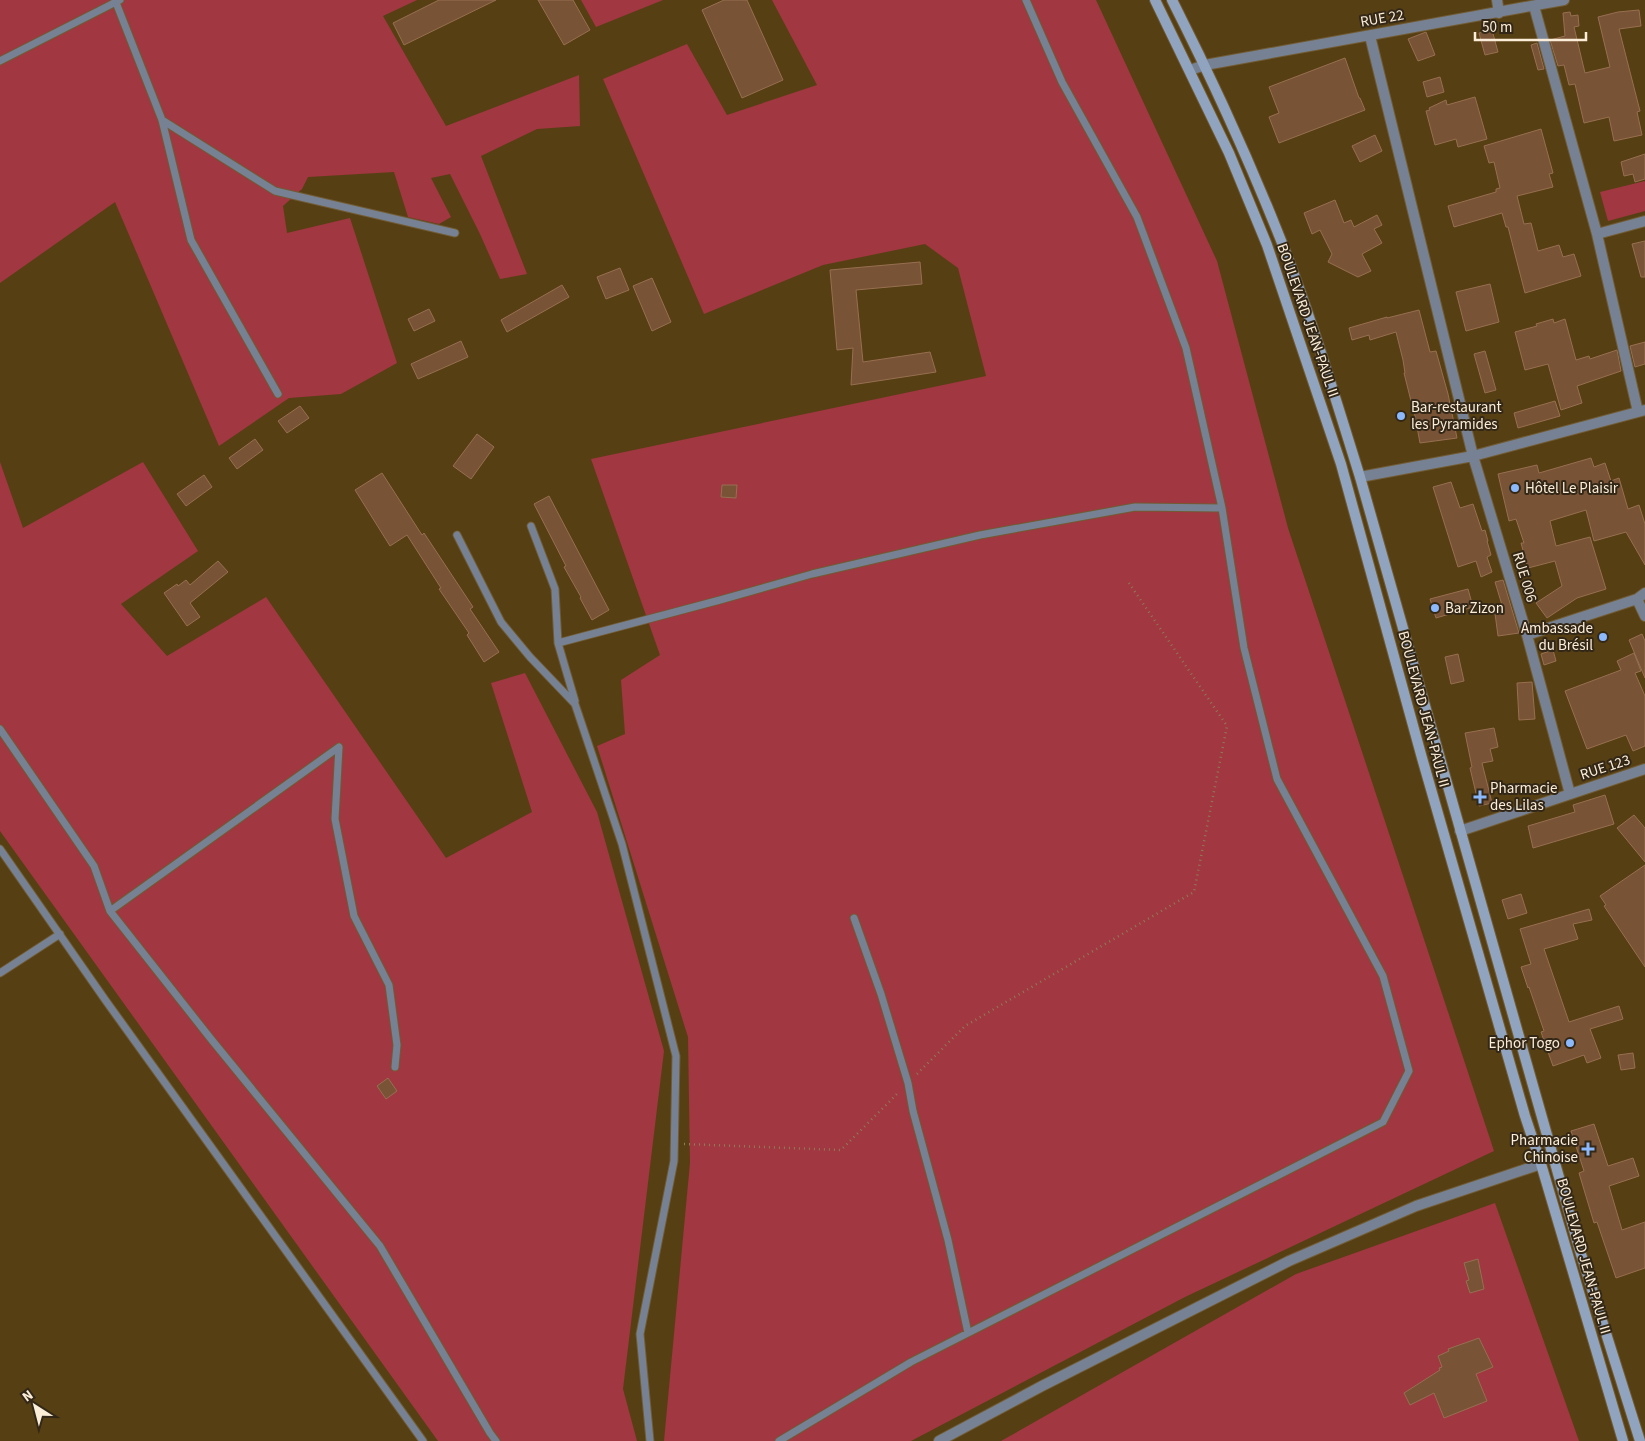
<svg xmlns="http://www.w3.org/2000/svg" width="1645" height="1441" font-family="'Source Sans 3',sans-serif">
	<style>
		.green { fill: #a13741 }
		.building { fill: #795336; stroke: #976f51 }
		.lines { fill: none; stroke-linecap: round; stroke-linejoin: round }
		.service-casing { stroke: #715b33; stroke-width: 9 }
		.minor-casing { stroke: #715b33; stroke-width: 12 }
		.secondary-casing { stroke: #715b33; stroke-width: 12 }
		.path { stroke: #8f7b57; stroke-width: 2.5; stroke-dasharray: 1 4; stroke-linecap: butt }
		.service { stroke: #768293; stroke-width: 7 }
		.minor { stroke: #768293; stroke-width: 10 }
		.secondary { stroke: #91a4bf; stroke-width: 10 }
		.poi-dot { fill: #8cb9fc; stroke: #332817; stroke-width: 2 }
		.labels { text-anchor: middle; stroke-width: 4; stroke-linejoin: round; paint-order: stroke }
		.street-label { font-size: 15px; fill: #fbedd7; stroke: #332817 }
		.poi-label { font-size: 15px; fill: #fbedd7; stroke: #332817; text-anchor: start }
	</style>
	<rect width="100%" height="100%" fill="#573f14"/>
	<path class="green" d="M0 0H417L383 16 446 126 579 75 580 126 537 129 481 156 527 274 500 279 480 234 450 174 431 178 451 217 439 224 408 217 394 172 308 177 302 189 283 206 287 233 350 218 397 363 341 394 289 398 219 446 115 202 0 283Z
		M581 0H663L596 27Z
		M772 0H1096L1217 261 1288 528 1494 1151 1185 1297 911 1441H664L690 1163 688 1037 597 746 625 734 621 680 660 655 591 459 986 376 958 268 925 244 823 265 704 314 603 79 687 44 727 115 817 85Z
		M1645 181V211L1608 221 1600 192Z
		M0 462 23 528 143 462 198 551 121 604 167 656 266 597 446 858 532 812 491 683 525 673 597 812 664 1051 623 1389 637 1441H438L0 831Z
		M1495 1203 1579 1441H1001L1296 1274Z"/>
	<path class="building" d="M439 0H496L404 45 393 23Z
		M538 0H573L590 30 564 45Z
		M724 0H747L783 80 742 98 702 10Z
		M1639 10 1641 26 1619 29 1640 111 1637 112 1642 135 1614 141 1609 117 1584 123 1575 84 1569 85 1564 65 1558 66 1550 40 1565 36 1563 13 1570 12 1571 16 1578 15 1579 26 1574 27 1585 73 1610 67 1598 17 1618 12Z
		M1492 30 1498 52 1485 55 1479 33Z
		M1426 32 1435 55 1418 61 1408 39Z
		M1537 43 1544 69 1538 70 1531 45Z
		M1345 58 1359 98H1360L1365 110 1279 143 1269 117 1279 113 1269 87Z
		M1440 77 1444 92 1427 97 1423 82Z
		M1475 97 1487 139 1458 147 1456 139 1435 145 1426 111 1430 110 1429 108 1446 100 1447 105Z
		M1541 129 1553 173 1549 174 1553 187 1517 196 1524 224 1531 223 1538 251 1559 245 1563 257 1574 254 1581 276 1525 293 1508 227H1506L1502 213 1454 227 1448 206 1496 192V189L1500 188 1494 162 1489 163 1484 146Z
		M1375 135 1382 151 1360 162 1352 146Z
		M1645 154V179L1635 182 1633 174 1624 176 1621 162Z
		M1335 200 1344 223 1351 220 1354 227 1377 215 1382 225 1374 229 1382 243 1362 254 1371 271 1358 277 1328 262 1332 254 1320 230 1312 234 1304 213Z
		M1645 241V277H1641L1632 244Z
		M920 262 922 284 856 290 863 362 930 352 936 372 851 385 853 348 837 350 830 270Z
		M620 268 629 290 606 299 597 277Z
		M652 278 671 322 652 331 633 286Z
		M1490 284 1499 322 1466 331 1456 292Z
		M562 285 569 297 507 332 501 320Z
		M429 309 435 321 414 331 408 319Z
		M1419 310 1430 352 1436 351 1448 394 1457 438 1420 443 1412 400 1411 401 1404 373H1405L1403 360 1396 332 1370 340 1369 335 1352 340 1349 328 1387 317V318Z
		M1553 319 1554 323 1565 319 1576 360 1589 356 1590 359 1617 350 1621 371 1577 386 1582 403 1561 410 1548 364 1525 370 1515 332 1537 326 1536 324Z
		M461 341 468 357 418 379 411 364Z
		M1645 342V364L1635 367 1630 346Z
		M1485 351 1496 390 1485 393 1474 354Z
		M1555 401 1560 416 1518 428 1514 413Z
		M300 406 309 418 287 433 278 421Z
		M477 434 494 447 471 479 453 466Z
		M255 439 263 450 237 469 229 458Z
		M1591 458 1594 467 1605 463 1611 481 1619 478 1628 509 1639 505 1645 524V565L1626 532 1594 541 1586 510 1550 521 1556 546 1590 537 1606 589 1577 598 1547 618 1536 603 1562 586 1555 561 1528 568 1521 543H1524L1516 519 1509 521 1498 474 1537 465 1539 473Z
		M382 473 422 535 424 533 473 607 470 609 499 652 484 662 467 635 469 633 439 589 441 588 407 535 390 546 355 490Z
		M204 475 212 487 186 506 177 494Z
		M1451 482 1460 508 1473 504 1482 531 1485 530 1488 541H1487L1491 555 1487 557 1492 572 1481 577 1476 561 1458 567 1433 487Z
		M722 485H737L736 498 721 497Z
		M549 496 609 610 592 620 580 598 581 597 564 567 566 566 534 504Z
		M218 561 228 572 190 603 200 617 187 626 164 593 177 584 178 586 186 580 190 585Z
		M1503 580 1519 633 1498 636 1494 606 1502 605 1495 582Z
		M1468 589 1473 607 1436 618 1430 599Z
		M1642 634 1645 641V678L1629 640Z
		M1553 650 1556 661 1544 665 1541 654Z
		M1634 653 1641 671 1635 673 1645 696V746L1633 751 1626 735 1587 749 1565 691 1621 670 1617 661Z
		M1458 654 1464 681 1451 684 1445 657Z
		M1532 682 1535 719 1519 720 1517 683Z
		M1494 728 1498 747 1490 749 1493 761 1482 763 1492 803 1479 806 1470 768 1472 767 1465 733Z
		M1605 795 1614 824 1533 848 1528 826 1575 812 1573 805Z
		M1634 815 1645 828V862L1617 828Z
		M1645 865V967L1604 906 1606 905 1600 896Z
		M1521 894 1527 913 1508 919 1502 900Z
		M1589 909 1592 920 1573 924 1578 939 1544 949 1569 1022 1619 1006 1623 1019 1590 1029 1601 1058 1587 1063 1584 1055 1553 1066 1541 1032 1544 1031 1529 987 1528 988 1521 967 1531 964 1520 929Z
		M1633 1053 1635 1068 1621 1070 1618 1055Z
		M388 1078 397 1091 386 1099 377 1086Z
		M1594 1124 1608 1166 1633 1158 1639 1176 1609 1186 1622 1230 1645 1222V1268L1616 1278 1597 1222 1594 1223 1579 1173 1584 1171 1571 1131Z
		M1478 1259 1484 1289 1470 1293 1466 1281 1469 1280 1464 1263Z
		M1479 1338 1493 1367 1476 1374 1487 1401 1444 1418 1434 1393 1410 1405 1404 1393 1440 1370 1439 1368 1442 1367 1438 1356 1449 1351 1448 1349Z"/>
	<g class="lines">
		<defs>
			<path id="service" d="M115 0 162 120 191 240 278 394
				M0 61 120 0
				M162 120 275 191 455 233
				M531 526 555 589 558 643 575 701
				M457 535 501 622 530 657 575 704 622 844 676 1056 674 1161 640 1334 650 1441
				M558 643 720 600 812 574 980 535 1135 507 1222 508
				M0 729 94 866 110 911 211 1039 380 1246 490 1433 496 1441
				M0 849 106 1001 423 1441
				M110 911 339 747 335 819 354 916 389 985 397 1045 395 1067
				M854 918 881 994 908 1083 913 1111 948 1240 968 1333
				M0 973 60 934
				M779 1441 911 1362 1383 1122 1409 1071 1383 976 1277 779 1244 648 1222 508 1186 348 1137 217 1062 82 1026 0"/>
			<path id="minor" d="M1497 0 1499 13
				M1534 6 1597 234 1638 412
				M1370 36 1473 456 1527 635 1570 794
				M1190 70 1205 65 1564 0
				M1597 234 1645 221
				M1360 477 1473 456 1645 410
				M1637 599 1645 616
				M1527 635 1637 599 1645 593
				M1460 831 1645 769
				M939 1441 1042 1386 1289 1261 1416 1206 1541 1164"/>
			<path id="secondary" d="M1155 0 1229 153 1267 245 1341 464 1422 758 1525 1116 1541 1164 1623 1441
				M1172 0C1210 75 1245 151 1276 228 1309 309 1334 394 1360 477L1580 1251 1640 1441"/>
		</defs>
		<use href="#service" class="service-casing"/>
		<use href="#minor" class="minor-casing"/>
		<use href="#secondary" class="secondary-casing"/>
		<path class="path" d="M917 1074 965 1026 1194 892 1227 726 1129 583
			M684 1144 841 1150 899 1092"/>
		<use href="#service" class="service"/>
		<use href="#minor" class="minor"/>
		<use href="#secondary" class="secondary"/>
	</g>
	<g class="poi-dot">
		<circle cx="1401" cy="416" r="5"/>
		<circle cx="1515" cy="488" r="5"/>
		<circle cx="1435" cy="608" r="5"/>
		<circle cx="1603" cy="637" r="5"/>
		<path d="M1477.5 789.5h5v5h5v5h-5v5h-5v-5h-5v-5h5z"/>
		<circle cx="1570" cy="1043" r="5"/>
		<path d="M1585.5 1141.5h5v5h5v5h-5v5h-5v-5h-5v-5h5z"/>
	</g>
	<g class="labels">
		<g class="street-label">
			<text transform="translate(1382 18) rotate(-10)" y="5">RUE 22</text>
			<text transform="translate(1308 320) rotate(71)" y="5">BOULEVARD JEAN-PAUL II</text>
			<text transform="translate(1525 577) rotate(73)" y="5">RUE 006</text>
			<text transform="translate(1424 709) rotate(75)" y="5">BOULEVARD JEAN-PAUL II</text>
			<text transform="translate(1605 767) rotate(-18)" y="5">RUE 123</text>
			<text transform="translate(1584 1256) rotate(74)" y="5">BOULEVARD JEAN-PAUL II</text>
		</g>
		<g class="poi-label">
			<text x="1411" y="412">Bar-restaurant<tspan x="1411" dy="17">les Pyramides</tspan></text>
			<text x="1525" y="493">Hôtel Le Plaisir</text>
			<text x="1445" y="613">Bar Zizon</text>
			<text x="1593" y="633" text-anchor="end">Ambassade<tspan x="1593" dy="17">du Brésil</tspan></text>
			<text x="1490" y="793">Pharmacie<tspan x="1490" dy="17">des Lilas</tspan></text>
			<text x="1560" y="1048" text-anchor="end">Ephor Togo</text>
			<text x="1578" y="1145" text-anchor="end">Pharmacie<tspan x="1578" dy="17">Chinoise</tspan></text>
		</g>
	</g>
	<g transform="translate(35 1406) rotate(324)" stroke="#332817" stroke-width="4" paint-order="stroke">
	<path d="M0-4L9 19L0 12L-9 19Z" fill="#fbedd7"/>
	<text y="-8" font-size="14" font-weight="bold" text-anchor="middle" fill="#fbedd7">N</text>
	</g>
	<path d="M1475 32v8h111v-8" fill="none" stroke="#fbedd7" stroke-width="2.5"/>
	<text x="1482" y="32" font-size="15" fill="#fbedd7" stroke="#332817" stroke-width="4" paint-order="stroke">50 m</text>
</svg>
